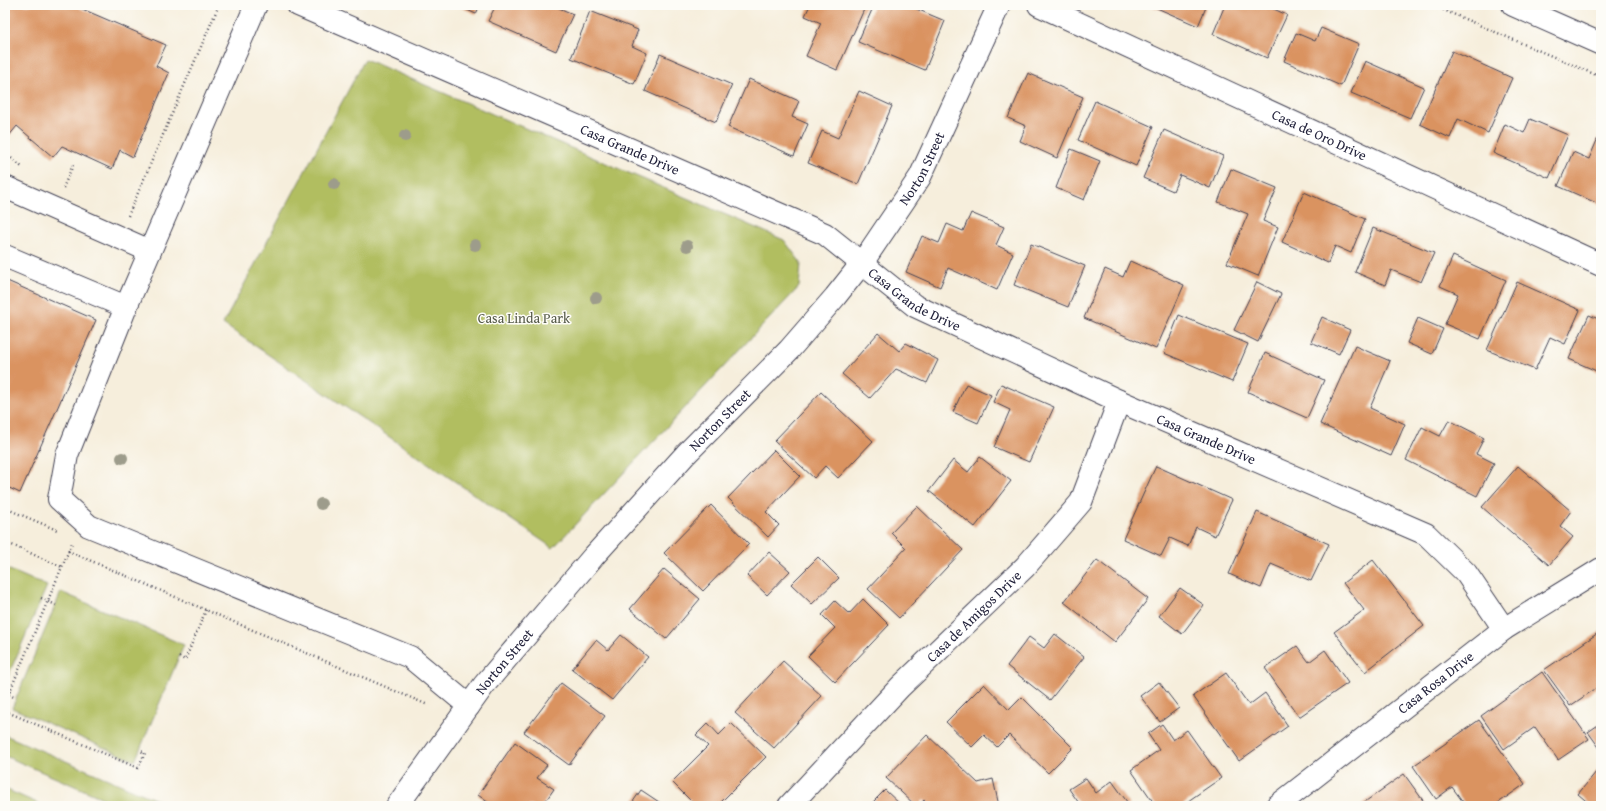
<svg xmlns="http://www.w3.org/2000/svg" width="1606" height="811" font-family="'Gentium Book Plus',serif">
	<style>
		.green { fill: #b1be60; stroke: #6a704e }
		.building { fill: #da9360 }
		.lines { fill: none; stroke-linecap: round; stroke-linejoin: round }
		.minor-casing { stroke: #424153; stroke-width: 24 }
		.major-casing { stroke: #424153; stroke-width: 24 }
		.path { stroke: #424153; stroke-width: 2.5; stroke-dasharray: 1 3; stroke-linecap: butt }
		.minor { stroke: #fff; stroke-width: 22 }
		.major { stroke: #fff; stroke-width: 22 }
		.tree { fill: #9d9c8b }
		.labels { text-anchor: middle; stroke-width: 3; stroke-linejoin: round; paint-order: stroke }
		.street-label { font-size: 14px; fill: #22223b; stroke: #fdfcf7 }
		.park-label { font-size: 14px; fill: #545948; stroke: #fdfcf7 }
	</style>
	<rect width="100%" height="100%" fill="#fdfcf7"/>
	<filter id="ink" filterUnits="userSpaceOnUse"><feTurbulence type="fractalNoise" baseFrequency=".025" numOctaves="2"/><feDisplacementMap in="SourceGraphic" scale="8" xChannelSelector="R" yChannelSelector="G"/><feConvolveMatrix kernelMatrix="1 2 1 2 8 2 1 2 1" color-interpolation-filters="sRGB"/></filter>
	<filter id="wash" filterUnits="userSpaceOnUse"><feTurbulence type="fractalNoise" baseFrequency=".012" numOctaves="4" result="noise"/><feDisplacementMap in="SourceGraphic" scale="16" xChannelSelector="R" yChannelSelector="G"/><feGaussianBlur stdDeviation="0.9" result="paint"/><feColorMatrix in="noise" values="0 0 0 0 0 0 0 0 0 0 0 0 0 0 0 0 0 1.4 0 .05"/><feComposite in="paint" operator="in"/></filter>
	<g filter="url(#wash)">
		<rect width="100%" height="100%" fill="#f6eedc"/>
		<path class="green" d="M365 59 784 240 801 263 799 287 553 548 223 324Z
			M5 568 47 586 5 683Z
			M61 592 184 645 135 761 12 708Z
			M5 735 171 806H121L5 756Z
			M5 789 44 806H5Z"/>
		<g id="blocks">
			<path class="building" d="M10 5H73L166 45 156 66 169 73 133 157 120 150 112 169 62 146 53 157 17 126 8 137 5 134V17Z
				M456 5H480L476 14Z
				M496 5H552L573 14 556 51 488 21Z
				M810 5H866L837 70 806 56 821 23 805 16Z
				M874 5H907L945 21 925 70 858 42Z
				M1150 5H1207L1198 26Z
				M1225 5H1265L1287 15 1267 58 1213 34Z
				M590 11 638 30 632 46 647 53 634 84 571 58Z
				M1321 28 1359 44 1341 86 1284 61 1296 33 1315 41Z
				M1452 51 1512 78 1488 133 1458 119 1450 138 1420 124Z
				M660 54 732 85 716 122 645 91Z
				M1365 61 1424 87 1410 118 1351 93Z
				M1028 73 1083 97 1057 158 1020 141 1026 126 1008 118Z
				M749 79 799 101 792 117 808 124 794 156 728 127Z
				M859 91 892 106 858 184 808 163 822 131 838 138Z
				M1095 101 1153 127 1136 166 1078 140Z
				M1530 119 1568 135 1549 178 1493 153 1505 124 1524 133Z
				M1164 130 1223 156 1210 188 1180 175 1173 191 1143 178Z
				M1601 131V205L1558 186 1573 152 1589 159Z
				M1071 149 1100 161 1084 200 1056 188Z
				M1231 169 1277 188 1263 221 1278 227 1258 276 1227 263 1248 214 1218 202Z
				M1304 192 1365 219 1351 253 1335 246 1328 263 1282 242Z
				M971 213 1004 227 996 245 1013 253 997 290 948 268 940 287 906 272 922 236 939 243 947 224 963 231Z
				M1373 228 1434 253 1421 282 1391 270 1385 285 1355 272Z
				M1031 244 1085 266 1068 307 1014 285Z
				M1453 256 1506 280 1480 339 1445 324 1458 294 1440 286Z
				M1130 261 1184 285 1156 349 1084 318 1105 269 1123 277Z
				M5 280 96 320 20 493 5 486Z
				M1257 282 1281 294 1258 342 1234 330Z
				M1517 282 1580 310 1565 344 1550 337 1535 370 1487 350Z
				M1179 315 1248 344 1232 382 1164 353Z
				M1589 315 1601 320V373L1569 359Z
				M1322 317 1350 330 1339 354 1311 342Z
				M1418 318 1443 329 1432 354 1407 343Z
				M878 333 899 351 906 343 938 360 927 383 896 369 870 398 842 374Z
				M1355 346 1390 361 1370 408 1405 424 1391 456 1320 424Z
				M1265 353 1324 380 1307 418 1248 392Z
				M966 384 991 395 978 423 953 412Z
				M1001 384 1054 407 1029 462 994 447 1010 410 993 402Z
				M821 392 873 441 838 478 825 466 814 478 774 441Z
				M1449 420 1484 438 1476 454 1494 463 1477 496 1406 460 1422 427 1440 436Z
				M774 450 800 476 766 512 779 525 768 537 728 498Z
				M980 457 1011 481 975 527 929 491 953 460 968 472Z
				M1156 466 1232 500 1215 536 1196 527 1188 546 1170 538 1161 556 1123 539Z
				M1518 466 1571 511 1560 526 1573 537 1549 565 1482 507Z
				M711 505 749 544 703 591 664 553Z
				M917 506 963 550 899 618 868 589 906 548 891 533Z
				M1257 512 1329 544 1311 581 1271 564 1261 588 1229 574Z
				M769 552 790 571 767 595 747 576Z
				M818 557 839 578 812 604 791 584Z
				M1097 560 1148 599 1115 642 1064 602Z
				M1373 560 1424 626 1365 672 1334 632 1364 610 1343 583Z
				M664 569 700 599 666 639 630 609Z
				M1180 588 1204 605 1182 634 1159 616Z
				M863 599 889 625 835 682 808 656 835 628 822 615 835 601 849 614Z
				M1601 631V685L1570 706 1544 670Z
				M1055 634 1084 657 1050 700 1007 666 1029 637 1044 648Z
				M621 635 648 657 612 700 572 669 596 640 608 650Z
				M1297 646 1309 662 1325 650 1348 683 1299 717 1265 668Z
				M783 661 822 696 774 748 735 713Z
				M1542 672 1589 739 1558 760 1535 727 1504 749 1481 716Z
				M1226 673 1249 705 1265 693 1288 726 1239 761 1193 696Z
				M1159 682 1179 708 1160 722 1140 696Z
				M561 683 605 716 569 765 524 732Z
				M984 684 1009 710 1022 697 1073 748 1048 773 1009 735 997 747 984 735 972 747 946 722Z
				M1479 720 1525 784 1494 806H1466L1452 787 1436 799 1413 766Z
				M708 723 719 735 731 723 766 757 717 806H696L672 782 708 746 696 735Z
				M1601 723V750L1588 732Z
				M1162 724 1173 740 1187 730 1221 778 1181 806H1156L1131 770 1159 750 1148 734Z
				M927 735 978 783 993 779 999 806H930L924 800 918 806H916L886 778Z
				M515 742 547 765 537 778 554 789 542 806H493L478 795Z
				M1601 766V806H1592L1578 794Z
				M1404 774 1427 806H1359Z
				M1086 778 1096 793 1112 781 1130 806H1081L1069 789Z
				M641 790 665 806H630Z
				M885 790 902 806H869Z"/>
		</g>
	</g>
	<g filter="url(#ink)">
		<use href="#blocks" fill-opacity="0" stroke="#424153" stroke-width="1"/>
		<g class="lines">
			<defs>
				<g id="minor">
					<path d="M256 5 126 307 67 455 59 499 89 526 410 657 469 706"/>
					<path id="s1" d="M298 5 825 234 915 306 1119 401 1426 534 1466 573 1504 629"/>
					<path id="s2" d="M1039 5 1601 265"/>
					<path d="M5 187 150 251"/>
					<path d="M5 256 126 307"/>
					<path id="s3" d="M397 806 484 685 593 557 686 454 789 350 835 297 862 263 920 177 999 5"/>
					<path id="s4" d="M789 806 900 687 1025 567 1081 502 1119 401"/>
					<path id="s5" d="M1277 806 1504 629 1601 569"/>
				</g>
				<path id="major" d="M1513 5 1601 44"/>
			</defs>
			<use href="#minor" class="minor-casing"/>
			<use href="#major" class="major-casing"/>
			<path class="path" d="M1432 5 1601 77
				M5 153 23 168
				M63 188 73 165
				M128 216 219 5
				M9 500 5 508 57 530
				M5 542 62 567
				M68 551 428 705
				M41 598 56 605
				M179 657 185 660 206 610
				M5 693 16 698
				M5 703 72 543
				M5 711 138 768 145 753 139 750"/>
			<use href="#minor" class="minor"/>
			<use href="#major" class="major"/>
		</g>
		<g class="tree">
			<circle cx="405" cy="136" r="6"/>
			<circle cx="334" cy="184" r="6"/>
			<circle cx="475" cy="245" r="6"/>
			<circle cx="687" cy="246" r="6"/>
			<circle cx="596" cy="298" r="6"/>
			<circle cx="122" cy="458" r="6"/>
			<circle cx="321" cy="504" r="6"/>
		</g>
	</g>
	<g class="labels">
		<g class="street-label">
			<text dy="5" stroke="none"><textPath href="#s2" startOffset="309">Casa de Oro Drive</textPath></text>
			<text dy="5" stroke="none"><textPath href="#s1" startOffset="362">Casa Grande Drive</textPath></text>
			<text dy="5" stroke="none"><textPath href="#s3" startOffset="828">Norton Street</textPath></text>
			<text dy="5" stroke="none"><textPath href="#s1" startOffset="686">Casa Grande Drive</textPath></text>
			<text dy="5" stroke="none"><textPath href="#s3" startOffset="504">Norton Street</textPath></text>
			<text dy="5" stroke="none"><textPath href="#s1" startOffset="1010">Casa Grande Drive</textPath></text>
			<text dy="5" stroke="none"><textPath href="#s4" startOffset="265">Casa de Amigos Drive</textPath></text>
			<text dy="5" stroke="none"><textPath href="#s3" startOffset="180">Norton Street</textPath></text>
			<text dy="5" stroke="none"><textPath href="#s5" startOffset="201">Casa Rosa Drive</textPath></text>
		</g>
		<g class="park-label">
			<text x="524" y="323">Casa Linda Park</text>
		</g>
	</g>
	<rect width="1606" height="811" fill="none" stroke="#fdfcf7" stroke-width="20"/>
</svg>
